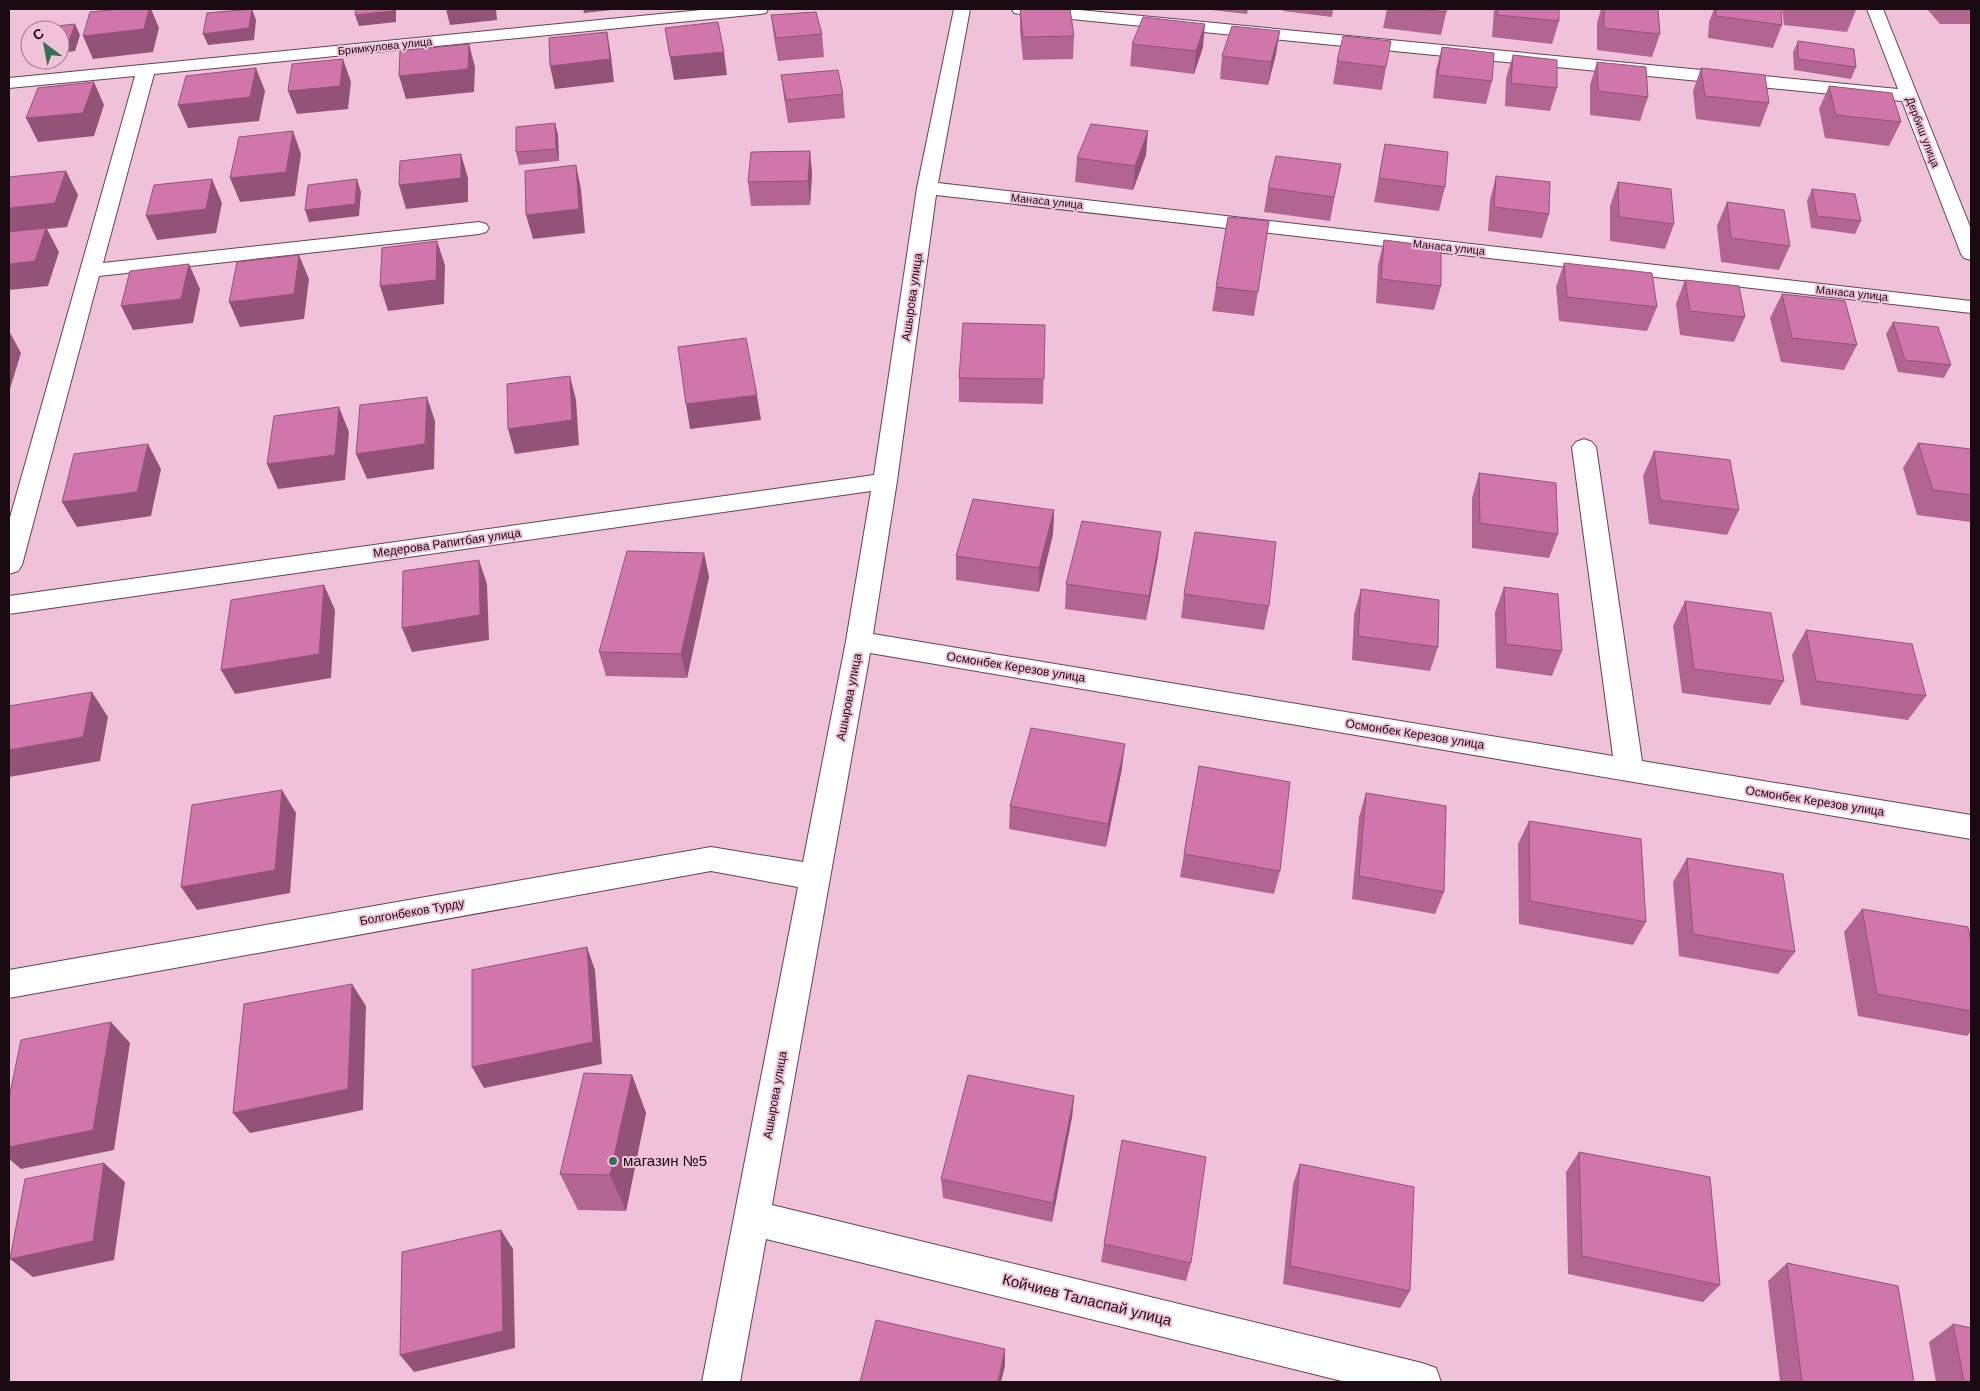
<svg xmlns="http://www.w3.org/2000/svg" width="1980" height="1391" font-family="Arial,sans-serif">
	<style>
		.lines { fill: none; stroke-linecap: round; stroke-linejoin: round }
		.minor-casing { stroke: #664156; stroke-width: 2 }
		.minor { fill: #fff; fill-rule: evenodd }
		.wall { fill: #b36592 }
		.shaded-wall { fill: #925377 }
		.building { fill: #d076aa; stroke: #925377 }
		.poi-dot { fill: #356e57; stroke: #efc2da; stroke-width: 2 }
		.labels { text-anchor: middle; stroke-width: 4; stroke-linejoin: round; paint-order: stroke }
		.far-street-label { font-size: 11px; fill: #1a0b13; stroke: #efc2da }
		.street-label { font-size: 12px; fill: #1a0b13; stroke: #efc2da }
		.near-poi-label { font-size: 15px; fill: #1a0b13; stroke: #efc2da; text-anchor: start }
		.near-street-label { font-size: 15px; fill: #1a0b13; stroke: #efc2da }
	</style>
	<rect width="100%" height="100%" fill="#efc2da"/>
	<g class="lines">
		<defs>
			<path id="minor" d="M711 9H768L766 13 760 14 154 74 103 263 479 222 486 224 489 228 486 232 479 234 99 276 22 565 18 571 9 574V521L135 76 9 88V78Z
				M954 9H970L938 183 1971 301V313L936 195 897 481 873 634 1613 756 1572 447 1576 442 1584 439 1592 442 1596 447 1642 761 1971 815V839L870 653 772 1205 1422 1363 1436 1368 1441 1382H1346L766 1239 740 1382H702L798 887 711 871 9 998V970L711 847 803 862 846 641 871 491 9 614V596L874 475 917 188Z
				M1012 9H1069L1898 89 1867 9H1883L1971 229V260L1964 258 1961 254 1902 101 1020 14 1014 13Z"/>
		</defs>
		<use href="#minor" class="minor-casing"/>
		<use href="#minor" class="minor"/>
	</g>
	<path class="wall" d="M1020 9 1074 36 1073 59 1023 60 1020 31Z
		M1202 9H1248L1247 14Z
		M1284 9H1333L1332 17 1283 11Z
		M1387 9H1447L1441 35 1383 28Z
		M1494 9H1559V21L1552 44 1492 37Z
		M1601 9H1658L1660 34 1652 57 1597 50V23Z
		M1714 9H1781L1782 25 1773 48 1708 38 1709 22Z
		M1782 9H1856V10L1847 32 1784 25Z
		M1927 9H1971V24H1940Z
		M771 15 822 34 824 57 778 61 774 38Z
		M1798 41 1856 67 1851 79 1794 70 1793 52Z
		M1132 44 1203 47 1194 74 1130 66Z
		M1442 47 1492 81 1486 104 1433 98 1436 70Z
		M1276 54 1268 85 1220 79 1222 56Z
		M1513 55 1557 88 1550 111 1505 106 1506 78Z
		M1337 61 1386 67 1382 90 1333 84Z
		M1597 62 1648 97 1640 121 1590 115V85Z
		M1701 68 1769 103 1760 127 1696 119 1693 91Z
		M781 75 843 94 845 118 788 123 784 98Z
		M1829 86 1901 122 1889 146 1825 138 1819 109Z
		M555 123 558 135 559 161 519 165 516 152Z
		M1385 144 1445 187 1439 211 1374 202Z
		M810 151 812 174 810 205 751 206 748 182Z
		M1146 155 1133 190 1075 182 1077 158Z
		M1341 164 1330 221 1264 212 1268 188Z
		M1496 176 1549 214 1542 238 1488 231 1490 200Z
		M1618 182 1674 224 1665 249 1610 241V206Z
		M1812 189 1861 221 1855 234 1811 228 1807 201Z
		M1727 202 1790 246 1779 270 1721 262 1717 226Z
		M1269 221 1254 316 1212 311 1216 287Z
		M1384 240 1441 286 1434 310 1376 303 1378 265Z
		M1564 263 1657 307 1647 331 1559 321 1556 287Z
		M1685 280 1745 317 1734 342 1680 335 1676 304Z
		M1782 294 1857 345 1844 370 1781 362 1770 318Z
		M1893 322 1951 365 1944 378 1898 372 1886 334Z
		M1045 325 1043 404 959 402V378Z
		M1918 443 1971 449V522L1917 515 1903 468Z
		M1654 451 1739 510 1727 535 1649 524 1643 476Z
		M1479 473 1558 534 1549 558 1472 548V498Z
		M1054 510 1053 534 1039 592 956 580V556Z
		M704 553 709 577 687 678 606 676 599 652Z
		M1158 556 1146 620 1065 609 1066 584Z
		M1504 587 1562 651 1552 676 1496 668 1495 612Z
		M1361 589 1438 647 1430 671 1352 660 1354 614Z
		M1184 594 1269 606 1264 630 1181 618Z
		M1685 601 1784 681 1770 705 1682 693 1673 626Z
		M1806 630 1926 696 1908 720 1801 705 1792 655Z
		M1199 766 1280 871 1274 894 1180 877Z
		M1122 768 1106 847 1009 829 1010 806Z
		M1366 793 1444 892 1435 914 1352 899 1359 817Z
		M1529 821 1646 922 1633 945 1519 924 1518 844Z
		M1687 858 1795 952 1778 974 1679 956 1673 882Z
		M1862 909 1971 942V1031L1967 1036 1858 1016 1844 932Z
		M632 1075 646 1113 626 1211 578 1210 560 1174Z
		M1074 1096 1072 1117 1052 1222 943 1198 941 1179Z
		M1579 1152 1720 1285 1703 1302 1568 1274 1566 1172Z
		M1300 1164 1410 1291 1400 1308 1283 1284 1293 1184Z
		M1104 1244 1191 1263 1186 1281 1101 1262Z
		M1787 1263 1914 1382H1780L1768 1281Z
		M1953 1324 1971 1382H1936L1929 1342Z"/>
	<path class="shaded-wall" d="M149 9H151L159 28 153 52 93 59 83 36Z
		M252 9 256 20 254 40 208 45 203 34Z
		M393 9H396V22L359 26 355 15Z
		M446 9H496L497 20 450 25Z
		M583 9H621L584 13Z
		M75 24 80 35 75 51 60 53V40Z
		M1205 24 1203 47 1194 74 1196 51Z
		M1280 31 1276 54 1268 85 1271 62Z
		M607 32 611 55 614 82 555 89 550 66Z
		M30 44V56H29L23 45Z
		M469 44 475 67 474 92 406 99 399 76Z
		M724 52 727 75 674 80 670 57Z
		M343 59 351 82 348 109 297 114 288 91Z
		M256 68 265 91 259 121 188 128 178 105Z
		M94 82 104 105 94 136 38 142 26 118Z
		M555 123 558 135 559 161 556 149Z
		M293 131 301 154 295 196 240 202 230 178Z
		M1148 131 1146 155 1133 190 1135 166Z
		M810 151 812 174 810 205 808 181Z
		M461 154 468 178V202L406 209 399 185Z
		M576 165 581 189 585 233 533 239 526 215Z
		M66 171 78 195 67 227 47 229 59 252 48 286 9 290V208Z
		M212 179 222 203 216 233 157 240 146 216Z
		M357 179 361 192 359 216 309 222 305 210Z
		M437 241 445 265 444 304 388 311 380 286Z
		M299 255 309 279 304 319 240 327 229 302Z
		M189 264 200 289 193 323 133 330 121 306Z
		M9 331 21 353 9 392Z
		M570 376 576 400 579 445 515 454 508 429Z
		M757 395 761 420 690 429 686 404Z
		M427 397 435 421 434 469 367 479 356 454Z
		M339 407 349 432 345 480 278 489 267 464Z
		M148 444 161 469 151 516 77 527 62 502Z
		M1054 510 1053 534 1039 592V568Z
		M1161 532 1158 556 1146 620 1149 596Z
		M704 553 709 577 687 678 681 654Z
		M479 560 487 584 489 640 412 652 402 628Z
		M324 585 335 610 331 678 235 694 221 670Z
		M92 692 108 717 100 761 9 777V750Z
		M1125 744 1122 768 1106 847 1108 824Z
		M282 790 296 813 290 893 197 910 181 887Z
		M587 947 595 970 602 1064 484 1088 472 1067Z
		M352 984 366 1006 363 1110 250 1133 233 1113Z
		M111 1022 130 1043 114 1150 21 1169 9 1159V1147Z
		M632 1075 646 1113 626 1211 610 1175Z
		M1074 1096 1072 1117 1052 1222 1053 1203Z
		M104 1163 125 1182 114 1260 33 1277 10 1259Z
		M501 1230 513 1249 515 1348 414 1372 400 1355Z
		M1005 1349V1366L1001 1382H998Z"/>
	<path class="building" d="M120 9H149L144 29 83 36 90 12Z
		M252 9 249 28 203 34 207 13Z
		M356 9H393V11L355 15Z
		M1020 9H1070L1074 36 1023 37Z
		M1417 9H1447L1446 12Z
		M1498 9H1559V21L1497 15Z
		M1604 9H1658L1660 34 1604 28Z
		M1716 9H1781L1782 25 1716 16Z
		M816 12 822 34 776 38 771 15Z
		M1143 17 1205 24 1196 51 1132 44Z
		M718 22 724 52 670 57 665 28Z
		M75 24 70 39 60 40V30H30V44L23 45 29 29Z
		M1232 26 1280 31 1271 62 1222 56Z
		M607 32 610 59 550 66 549 38Z
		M1343 36 1391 41 1386 67 1337 61Z
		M1798 41 1854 49 1856 67 1798 59Z
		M469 44 468 69 399 76 400 51Z
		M1442 47 1494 53 1492 81 1438 75Z
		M1513 55 1557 60V88L1511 83Z
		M343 59 340 86 288 91 292 64Z
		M1597 62 1646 67 1648 97 1598 91Z
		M256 68 250 97 178 105 186 76Z
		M1701 68 1765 75 1769 103 1705 96Z
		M838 70 843 94 786 100 781 75Z
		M94 82 83 113 26 118 38 88Z
		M1829 86 1892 93 1901 122 1836 115Z
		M555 123 556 149 516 152V127Z
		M1091 124 1148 131 1135 166 1077 158Z
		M293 131 286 172 230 178 239 137Z
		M1385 144 1448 152 1445 187 1379 178Z
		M810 151 808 181 748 182 751 152Z
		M461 154V178L399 185 400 161Z
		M1276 156 1341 164 1334 197 1268 188Z
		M576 165 579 209 526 215 525 171Z
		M66 171 55 203 9 208V177Z
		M1496 176 1550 182 1549 214 1494 207Z
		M212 179 206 209 146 216 154 185Z
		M357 179 355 204 305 210 308 185Z
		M1618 182 1671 189 1674 224 1619 217Z
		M1812 189 1855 194 1861 221 1817 216Z
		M1727 202 1784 210 1790 246 1731 238Z
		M1228 217 1269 221 1258 292 1216 287Z
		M46 228 35 261 9 264V232Z
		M1384 240 1441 247V286L1381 279Z
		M437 241 436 280 380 286 382 248Z
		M299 255 294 294 229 302 237 262Z
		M1564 263 1652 273 1657 307 1567 297Z
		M189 264 181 299 121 306 130 271Z
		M1685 280 1739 286 1745 317 1690 311Z
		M1782 294 1845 301 1857 345 1792 338Z
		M1893 322 1938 327 1951 365 1905 360Z
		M963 323 1045 325 1044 379 959 378Z
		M746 338 757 395 686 404 678 347Z
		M570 376 572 420 508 429 507 384Z
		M427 397 425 444 356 454 360 405Z
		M339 407 335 455 267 464 274 416Z
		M1918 443 1971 449V495L1933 490Z
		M148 444 137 492 62 502 74 454Z
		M1654 451 1730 460 1739 510 1660 500Z
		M1479 473 1556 483 1558 534 1480 523Z
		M973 499 1054 510 1039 568 956 556Z
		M1082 521 1161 532 1149 596 1066 584Z
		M1195 532 1276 542 1269 606 1184 594Z
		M627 551 704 553 681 654 599 652Z
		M479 560 480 615 402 628 403 571Z
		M324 585 319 654 221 670 231 600Z
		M1504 587 1558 594 1562 651 1506 644Z
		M1361 589 1439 600 1438 647 1358 636Z
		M1685 601 1771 613 1784 681 1694 669Z
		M1806 630 1912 644 1926 696 1816 681Z
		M92 692 83 737 9 750V706Z
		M1031 728 1125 744 1108 824 1010 806Z
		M1199 766 1290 782 1280 871 1184 854Z
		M282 790 275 870 181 887 192 805Z
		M1366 793 1446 806 1444 892 1359 876Z
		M1529 821 1641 839 1646 922 1530 901Z
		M1687 858 1783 874 1795 952 1693 934Z
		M1862 909 1968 927 1971 942V1011L1877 994Z
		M587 947 593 1042 472 1067V970Z
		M352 984 348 1089 233 1113 244 1004Z
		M111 1022 93 1130 9 1147V1098L21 1040Z
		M584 1073 632 1075 610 1175 560 1174Z
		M968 1075 1074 1096 1053 1203 941 1179Z
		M1122 1140 1206 1157 1191 1263 1104 1244Z
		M1579 1152 1710 1177 1720 1285 1582 1256Z
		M104 1163 93 1241 10 1259 25 1179Z
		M1300 1164 1414 1187 1410 1291 1290 1266Z
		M501 1230 503 1331 400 1355 402 1252Z
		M1787 1263 1898 1286 1914 1382H1802Z
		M876 1320 1005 1349 998 1382H860Z
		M1953 1324 1971 1328V1382H1964Z"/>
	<circle class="poi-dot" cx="613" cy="1161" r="5"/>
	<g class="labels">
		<g class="far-street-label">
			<text transform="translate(385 46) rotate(-6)" y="4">Бримкулова улица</text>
			<text transform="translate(1923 132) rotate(69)" y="4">Дербиш улица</text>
			<text transform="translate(1047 201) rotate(6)" y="4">Манаса улица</text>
			<text transform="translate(1449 247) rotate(6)" y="4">Манаса улица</text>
			<text transform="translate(1852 293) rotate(6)" y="4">Манаса улица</text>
		</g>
		<g class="street-label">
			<text transform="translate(912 297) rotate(-82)" y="4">Ашырова улица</text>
			<text transform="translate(447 543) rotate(-8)" y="4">Медерова Рапитбая улица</text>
			<text transform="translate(1016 667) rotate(9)" y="4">Осмонбек Керезов улица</text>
			<text transform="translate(849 697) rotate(-79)" y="4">Ашырова улица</text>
			<text transform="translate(1415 734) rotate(9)" y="4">Осмонбек Керезов улица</text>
			<text transform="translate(1815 801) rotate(9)" y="4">Осмонбек Керезов улица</text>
			<text transform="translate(412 912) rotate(-10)" y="4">Болгонбеков Турду</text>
			<text transform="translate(775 1095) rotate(-80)" y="4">Ашырова улица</text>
		</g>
		<g class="near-poi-label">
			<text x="623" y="1166">магазин №5</text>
		</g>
		<g class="near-street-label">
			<text transform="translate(1087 1300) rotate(14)" y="5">Койчиев Таласпай улица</text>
		</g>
	</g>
	<rect width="1980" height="1391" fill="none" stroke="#1a0b13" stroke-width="20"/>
	<g transform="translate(45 45) rotate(328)"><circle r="24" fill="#efc2da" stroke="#9a798a"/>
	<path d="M0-4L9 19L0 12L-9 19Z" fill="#356e57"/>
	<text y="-8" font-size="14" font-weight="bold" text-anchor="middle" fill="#1a0b13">С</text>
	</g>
</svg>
